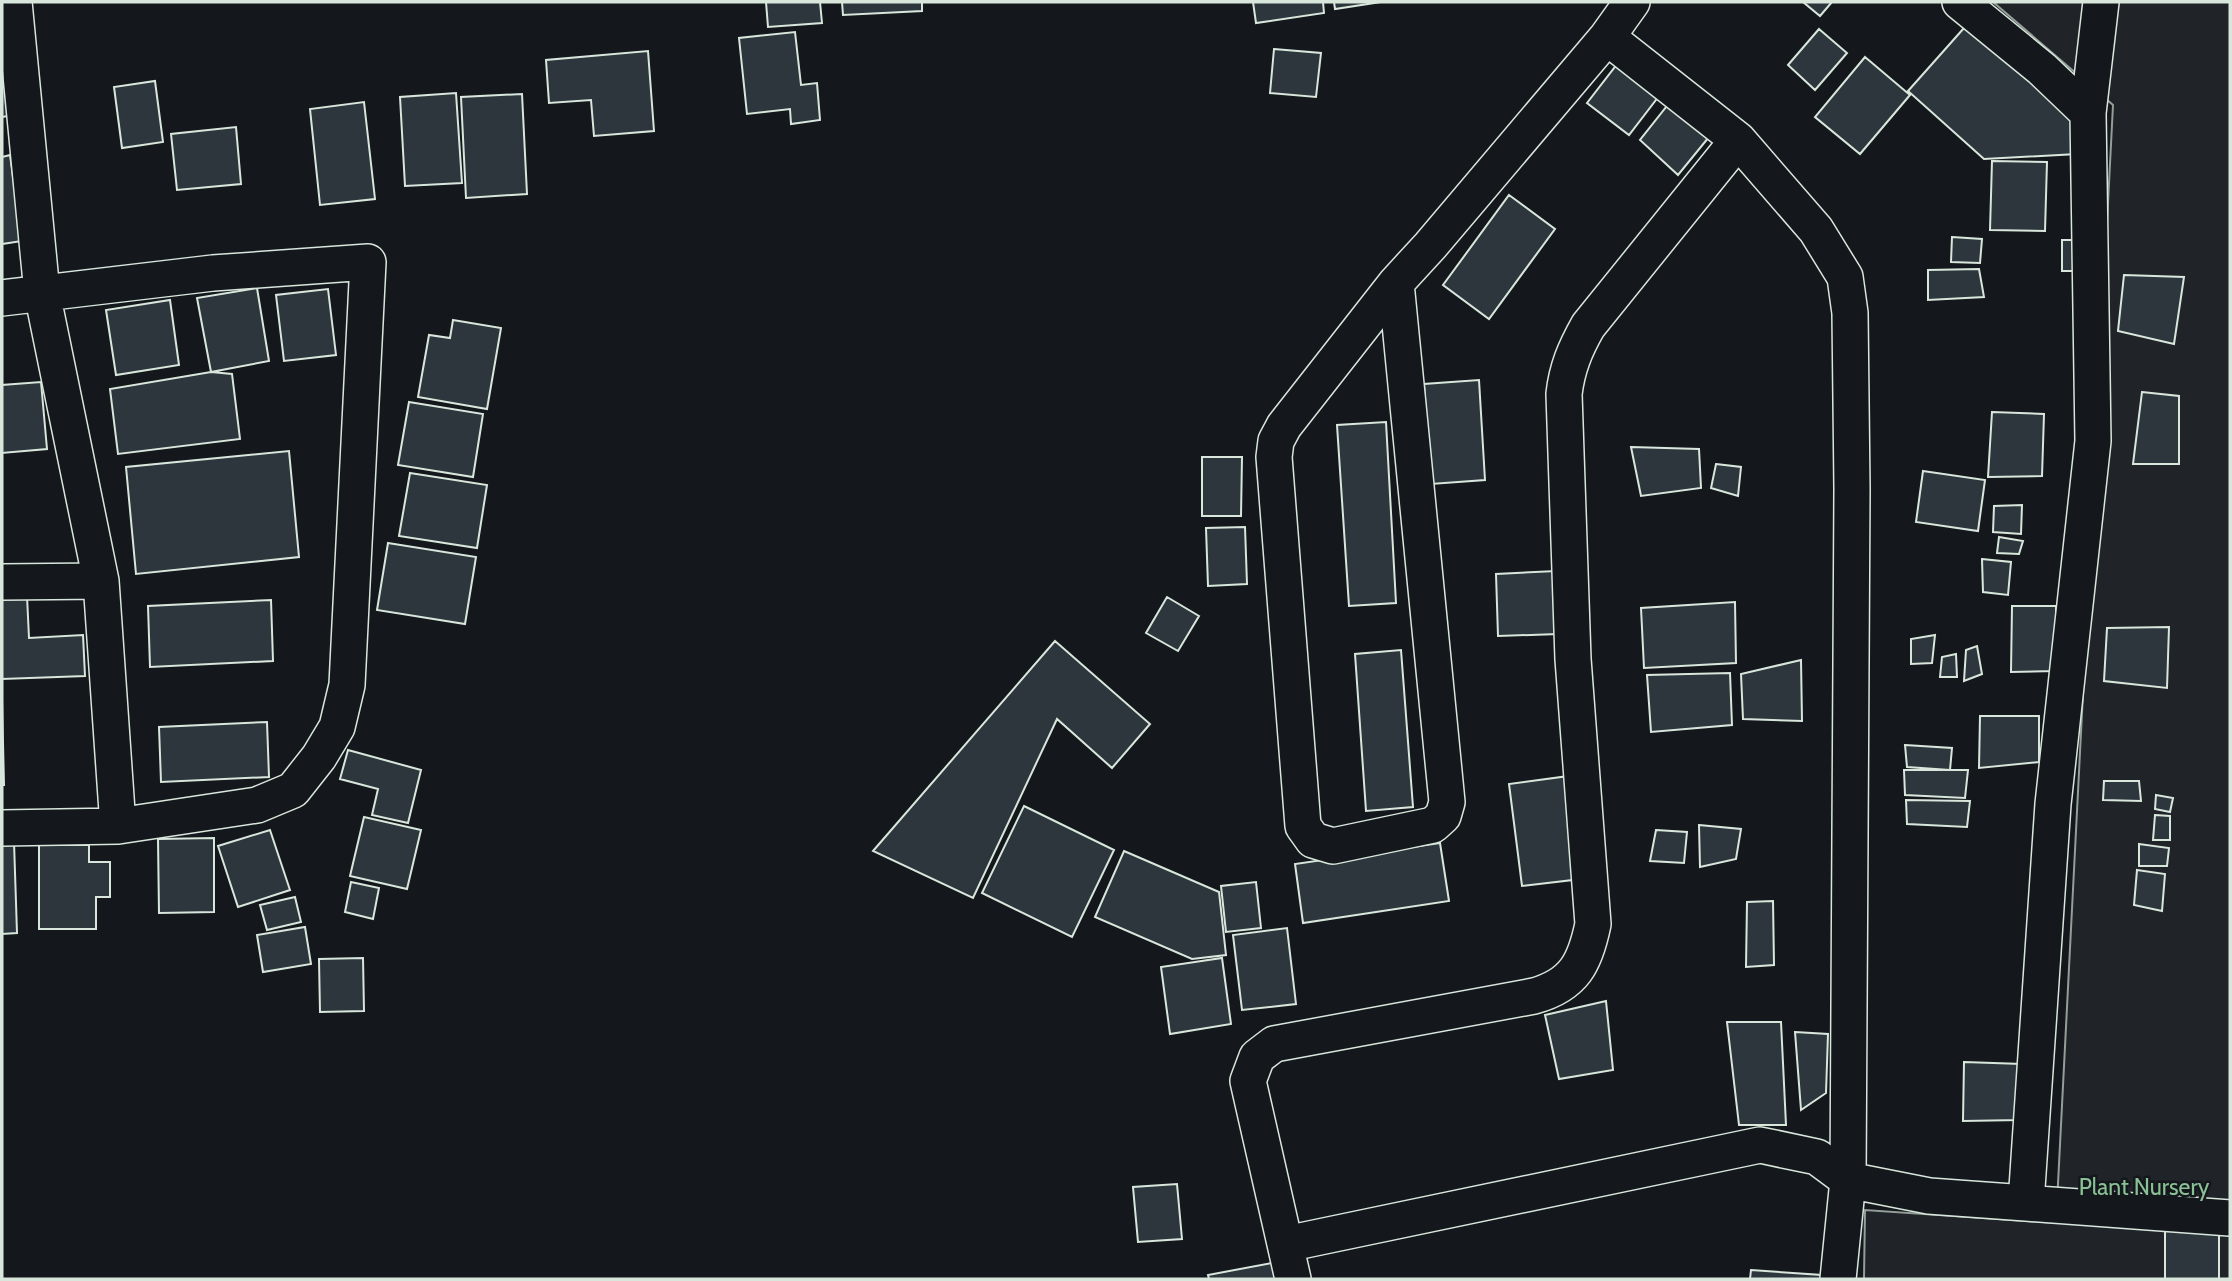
<svg xmlns="http://www.w3.org/2000/svg" width="2232" height="1281" font-family="Cabin,sans-serif">
	<style>
		.green { fill: #202428; stroke: #939e99; stroke-width: 2 }
		.building { fill: #2c363c; stroke: #d8e6dc; stroke-width: 2 }
		.lines { fill: none; stroke-linecap: round; stroke-linejoin: round }
		.street-casing { stroke: #d8e6dc; stroke-width: 38 }
		.street { stroke: #14181c; stroke-width: 35 }
		.labels { text-anchor: middle; stroke-width: 5; stroke-linejoin: round; paint-order: stroke }
		.park-label { font-size: 23px; fill: #8ac095; stroke: #14181c }
	</style>
	<rect width="100%" height="100%" fill="#14181c"/>
	<path class="green" d="M1993 2H2230V1279H1864L1865 1210 2056 1223 2113 105Z"/>
	<path class="building" d="M766 2H820L822 23 768 27Z
		M842 2H922V11L843 15Z
		M1253 2H1323L1324 13 1256 23Z
		M1334 2H1381L1335 9Z
		M1803 2H1832L1820 16Z
		M1972 19 2074 110 2077 154 1984 159 1908 91Z
		M1819 29 1847 53 1815 90 1788 65Z
		M795 32 801 85 817 83 820 120 791 124 790 109 747 114 739 38Z
		M1274 49 1321 53 1316 97 1270 93Z
		M648 51 654 131 594 136 591 100 549 103 546 60Z
		M1865 57 1910 95 1860 154 1815 117Z
		M1618 63 1659 96 1629 135 1587 103Z
		M2 67 8 116 2 117Z
		M155 81 163 142 122 148 114 87Z
		M456 93 462 183 405 186 400 97Z
		M522 94 527 194 466 198 461 97Z
		M1674 97 1709 137 1678 175 1640 140Z
		M364 102 375 199 320 205 310 109Z
		M236 127 241 184 177 190 171 134Z
		M10 155 22 241 2 244V157Z
		M1992 161 2047 162 2045 231 1990 230Z
		M1509 195 1555 229 1489 319 1443 285Z
		M1952 237 1982 239 1980 263 1951 262Z
		M2062 240H2084V271H2062Z
		M1979 269 1984 297 1928 300V270Z
		M2124 275 2184 277 2174 344 2118 331Z
		M257 288 269 361 211 372 197 298Z
		M328 289 336 355 284 361 276 295Z
		M170 300 179 365 116 375 106 310Z
		M453 320 501 328 487 409 418 397 429 335 450 338Z
		M211 372 232 374 240 439 118 454 110 389Z
		M1479 380 1485 480 1431 484 1424 384Z
		M41 382 47 449 2 453V385Z
		M2142 392 2179 396V464H2133Z
		M409 402 483 414 473 477 398 465Z
		M1992 412 2044 414 2042 476 1988 477Z
		M1386 422 1396 603 1349 606 1337 425Z
		M1631 447 1699 449 1701 488 1641 496Z
		M289 451 299 557 136 574 126 467Z
		M1202 457H1242L1241 516H1202Z
		M1716 464 1741 467 1738 496 1711 488Z
		M1923 471 1985 480 1978 531 1916 522Z
		M410 473 487 485 477 548 399 536Z
		M2022 505 2021 534 1993 532 1994 506Z
		M1245 527 1247 584 1208 586 1206 528Z
		M1999 537 2023 541 2019 554 1997 553Z
		M388 543 476 557 465 624 377 610Z
		M1982 559 2011 562 2008 595 1983 592Z
		M1556 571 1558 634 1498 636 1496 574Z
		M27 596 29 638 83 635 85 676 2 679V597Z
		M1167 597 1199 616 1178 651 1146 633Z
		M271 600 273 661 150 667 148 606Z
		M1735 602 1736 663 1644 668 1641 608Z
		M2012 606H2056V671L2011 672Z
		M2169 627 2167 688 2104 681 2107 628Z
		M1935 635 1932 663 1911 664V639Z
		M1055 641 1150 724 1112 768 1057 719 973 898 873 851Z
		M1977 646 1982 674 1964 681 1966 650Z
		M1401 650 1413 807 1366 811 1355 654Z
		M1956 654 1957 677H1940L1942 657Z
		M1801 660 1802 721 1743 719 1741 674Z
		M1730 673 1732 725 1651 732 1647 675Z
		M2 700 4 785H2Z
		M1980 716H2039V762L1979 768Z
		M267 722 269 777 161 782 159 727Z
		M1905 745 1952 748 1950 770 1907 767Z
		M348 750 421 770 408 823 372 815 378 789 340 779Z
		M1904 770H1968L1965 798 1905 795Z
		M1569 776 1581 879 1522 886 1509 784Z
		M2104 781H2139L2141 801 2103 800Z
		M2156 795 2173 798 2170 812 2155 809Z
		M1906 800 1970 801 1967 827 1907 824Z
		M1024 806 1114 850 1072 937 982 893Z
		M2155 815 2170 816V840H2153Z
		M364 817 421 830 407 889 350 876Z
		M1699 825 1741 829 1736 859 1700 867Z
		M270 830 290 890 238 907 218 846Z
		M1656 830 1687 832 1684 863 1650 861Z
		M214 838V912L159 913 158 839Z
		M14 842 17 933 2 934V843Z
		M1440 843 1449 901 1303 923 1295 864Z
		M2139 844 2169 848 2167 866H2139Z
		M39 845H89V862H110V897H96V929H39Z
		M1124 851 1219 892 1226 955 1192 959 1095 917Z
		M2137 870 2165 874 2162 911 2134 905Z
		M351 882 379 888 373 919 345 912Z
		M1256 882 1261 928 1226 932 1221 886Z
		M295 897 301 922 267 930 260 905Z
		M1773 901 1774 965 1746 967 1747 902Z
		M305 927 311 964 263 972 257 935Z
		M1287 928 1296 1004 1242 1010 1233 935Z
		M363 958 364 1011 320 1012 319 959Z
		M1222 958 1231 1024 1170 1034 1161 967Z
		M1606 1001 1613 1070 1559 1079 1545 1015Z
		M1727 1022H1781L1786 1125H1739Z
		M1795 1032 1828 1034 1826 1093 1801 1110Z
		M1964 1062 2022 1064 2020 1120 1963 1121Z
		M1177 1184 1182 1239 1138 1242 1133 1187Z
		M2219 1229V1279H2165V1230Z
		M1277 1262 1281 1279H1209L1208 1275Z
		M1751 1270 1822 1275V1279H1750Z"/>
	<g class="lines">
		<defs>
			<path id="street" d="M14 2 42 293 101 581 118 826
				M1960 2 2042 69 2088 113 2093 441 2053 804 2026 1203 2230 1218
				M1607 37 1738 140
				M2088 113 2101 2
				M1396 283 1447 802 1443 816 1433 825 1333 846 1313 840 1303 826 1274 457 1276 441 1284 426 1396 283 1430 246 1607 37 1632 2
				M2 298 213 273 368 262 347 685 337 727 319 757 293 790 257 805 118 826 2 828
				M2 582 101 581
				M1286 1244 1760 1145 1817 1157 1848 1180 1929 1196 2026 1203
				M1293 1279 1248 1081 1257 1057 1274 1044 1534 996C1574 985 1585 963 1593 924L1573 659 1564 394C1567 368 1575 349 1588 326L1738 140 1816 230 1845 277 1850 313 1852 489 1848 1180 1838 1279"/>
		</defs>
		<use href="#street" class="street-casing"/>
		<use href="#street" class="street"/>
	</g>
	<g class="labels">
		<g class="park-label">
			<text x="2144" y="1195">Plant Nursery</text>
		</g>
	</g>
	<rect width="2232" height="1281" fill="none" stroke="#d8e6dc" stroke-width="7"/>
</svg>
